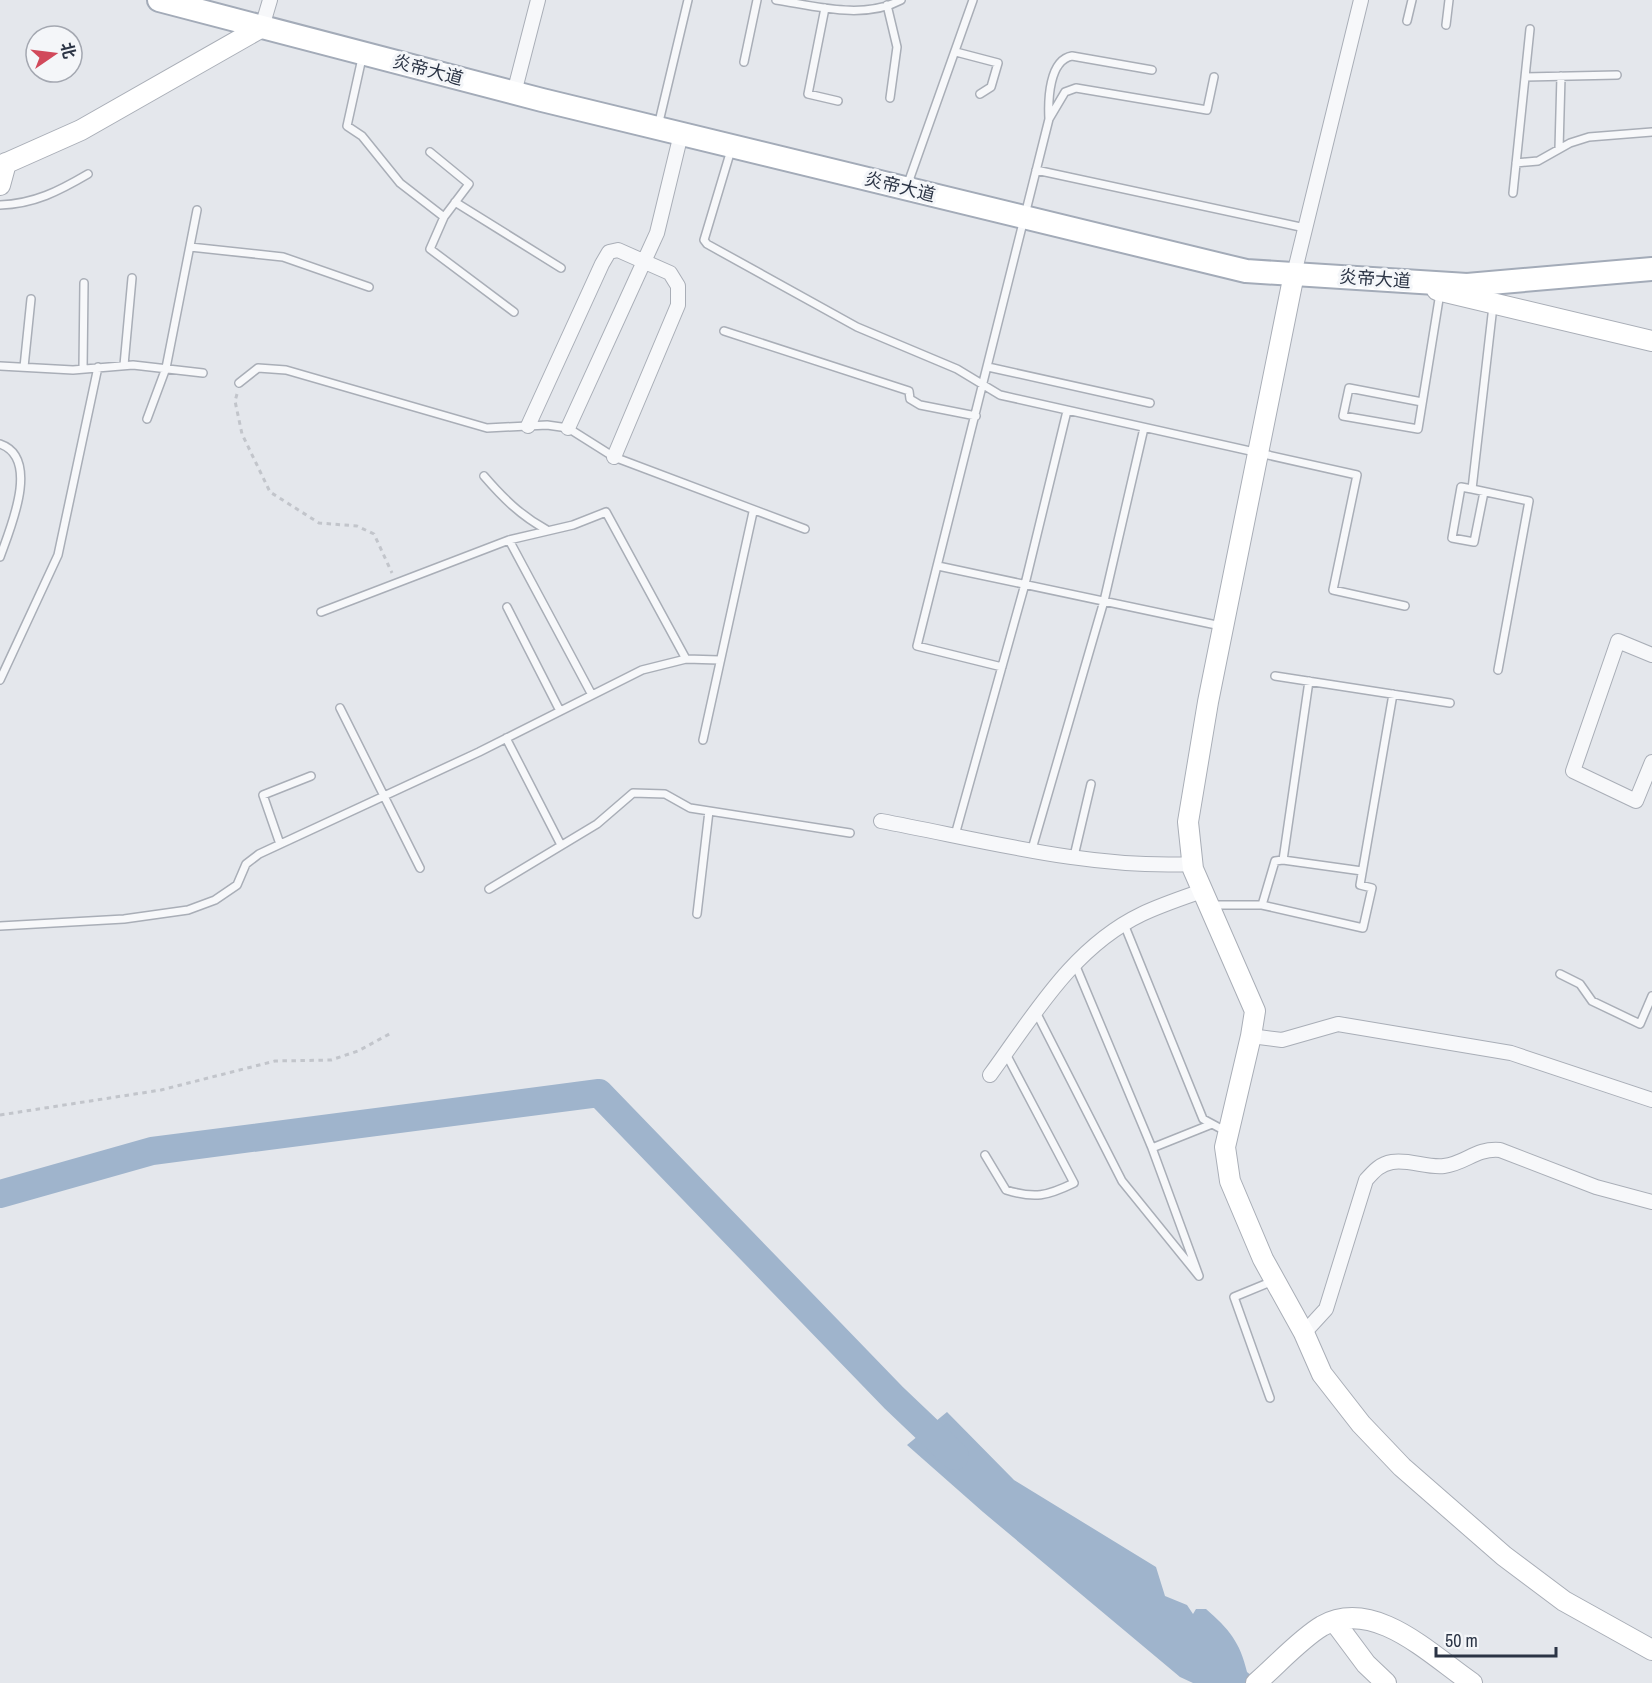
<svg xmlns="http://www.w3.org/2000/svg" width="1652" height="1683" font-family="'Archivo Narrow','Noto Sans SC',sans-serif">
	<style>
		.water { fill: #9fb4cc }
		.lines { fill: none; stroke-linecap: round; stroke-linejoin: round }
		.river { stroke: #9fb4cc; stroke-width: 28 }
		.lane-casing { stroke: #a9aeb7; stroke-width: 10 }
		.street-casing { stroke: #a9aeb7; stroke-width: 16 }
		.secondary-casing { stroke: #a9aeb7; stroke-width: 22 }
		.primary-casing { stroke: #a3abb8; stroke-width: 26 }
		.path { stroke: #c2c5cb; stroke-width: 3; stroke-dasharray: 4.5 4.5; stroke-linecap: butt }
		.lane { stroke: #f7f8fa; stroke-width: 7 }
		.street { stroke: #f7f8fa; stroke-width: 14 }
		.secondary { stroke: #fff; stroke-width: 20 }
		.primary { stroke: #fff; stroke-width: 22 }
		.labels { text-anchor: middle; stroke-width: 6; stroke-linejoin: round; paint-order: stroke }
		.street-label { font-size: 18px; fill: #2b3445; stroke: #f4f6f9 }
	</style>
	<rect width="100%" height="100%" fill="#e4e7ec"/>
	<path class="water" d="M947 1412 1014 1480 1156 1567 1165 1596 1187 1605 1193 1614 1196 1609H1206C1229 1629 1240 1642 1247 1672L1261 1683H1193L1180 1677 983 1512 907 1445Z"/>
	<g class="lines">
		<path class="river" d="M0 1194 152 1151 599 1093 894 1398 955 1456"/>
		<defs>
			<path id="lane" d="M776 0C815 6 864 20 901 0
				M887 5 897 47 890 98
				M825 8 808 94 838 101
				M1407 21 1412 0
				M1446 25 1449 0
				M956 52 998 63 991 87 980 94
				M362 58 347 126 362 136 400 183 444 217
				M744 62 757 0
				M1525 77 1617 75
				M1049 119 1065 92 1076 88 1207 110 1214 77
				M658 126 688 0
				M1559 149 1561 76
				M731 150 704 240 707 244 857 327 957 369 1000 395 1357 475 1333 590 1405 606
				M430 152 469 184 444 217 430 249 514 312
				M1516 163 1538 161 1570 143 1589 137 1652 132
				M1036 170 1305 228
				M907 186 973 0
				M1513 193 1530 29
				M455 202 561 268
				M0 205C34 204 59 191 88 174
				M190 247 283 257 369 287
				M1493 306 1472 489 1529 501 1498 670
				M724 331 909 391 910 399 920 405 976 416
				M124 365 132 278
				M0 366 73 370 133 365 203 373
				M24 367 31 299
				M988 367 1150 403
				M83 369 84 283
				M239 383 258 368 286 370 487 428 547 425 568 428 614 457 805 529
				M1422 402 1349 388 1343 416 1418 429 1440 293
				M147 419 166 368 197 210
				M0 444C41 458 10 529 0 557
				M484 476C503 498 521 516 547 530
				M1472 489 1461 487 1452 538 1474 542 1484 492
				M509 540 592 695
				M938 566 1221 626
				M507 607 560 711
				M321 612 509 540 573 525 606 512 686 659
				M1002 667 917 646 1049 119C1048 100 1049 60 1072 56L1152 70
				M1275 676 1450 703
				M0 680 58 555 98 367
				M340 708 420 868
				M506 738 561 845
				M703 740 753 512
				M955 835 1025 584 1067 411
				M280 844 263 795 311 776
				M1032 849 1104 601 1144 428
				M1074 856 1091 784
				M1283 860 1309 681
				M489 889 597 824 633 793 665 794 690 808 850 833
				M1211 905H1262L1363 928 1372 888 1360 885 1393 694
				M1262 905 1275 861 1283 860 1362 871
				M697 914 709 811
				M1124 924 1203 1119 1227 1132
				M0 926 124 919 188 910 215 900 237 885 246 864 259 854 479 752 642 670 686 659 719 660
				M1560 974 1580 984 1592 1001 1640 1024 1652 996
				M1036 1012 1122 1181 1199 1276 1152 1148 1075 964
				M1152 1148 1212 1124
				M985 1155 1006 1190C1035 1199 1047 1196 1074 1183L1006 1054
				M1270 1398 1234 1297 1273 1281"/>
			<path id="street" d="M262 27 270 0
				M514 93 538 0
				M1294 274 1361 0
				M528 426 602 264 609 252 618 250 670 273 678 286V305L614 457
				M568 428 657 233 681 134
				M1652 655 1618 641 1573 771 1636 801 1652 762
				M881 821C983 840 1088 869 1192 864
				M1251 1036 1282 1040 1338 1024 1511 1053 1652 1100
				M990 1075C1034 1015 1073 947 1142 914 1161 905 1182 898 1202 891
				M1304 1333 1326 1309 1366 1180C1374 1171 1380 1164 1392 1162 1409 1159 1427 1168 1444 1166 1467 1163 1475 1148 1500 1150L1596 1187 1652 1202"/>
			<path id="secondary" d="M0 166 81 130 262 27
				M0 185 6 163
				M1294 274 1208 702 1188 822 1193 869 1255 1011 1251 1036 1225 1147 1230 1181 1263 1259 1304 1333 1322 1374 1361 1424 1402 1467 1504 1556 1564 1601 1652 1650
				M1437 290 1652 341
				M1334 1621 1366 1664 1386 1683
				M1256 1683C1276 1666 1300 1639 1322 1626 1374 1597 1431 1655 1472 1683"/>
			<path id="primary" d="M159 0 542 100 1246 271 1467 285 1652 269"/>
		</defs>
		<use href="#lane" class="lane-casing"/>
		<use href="#street" class="street-casing"/>
		<use href="#secondary" class="secondary-casing"/>
		<use href="#primary" class="primary-casing"/>
		<path class="path" d="M237 394 235 401 242 434 270 492 319 523 357 526 374 534 392 573
			M0 1115 161 1090 275 1061 331 1060 358 1051 393 1032"/>
		<use href="#lane" class="lane"/>
		<use href="#street" class="street"/>
		<use href="#secondary" class="secondary"/>
		<use href="#primary" class="primary"/>
	</g>
	<g class="labels">
		<g class="street-label">
			<text transform="translate(428 70) rotate(15)" y="6">炎帝大道</text>
			<text transform="translate(900 187) rotate(14)" y="6">炎帝大道</text>
			<text transform="translate(1375 279) rotate(4)" y="6">炎帝大道</text>
		</g>
	</g>
	<g transform="translate(54 54) rotate(76)"><circle r="28" fill="#f4f6f9" stroke="#a4a8b1" stroke-width="1.5"/>
	<path d="M0-4.5L10 22L0 15L-10 22Z" fill="#d1495b"/>
	<text y="-9" font-size="16" font-weight="bold" text-anchor="middle" fill="#2b3445">北</text>
	</g>
	<path d="M1436 1647v9h120v-9" fill="none" stroke="#2b3445" stroke-width="3"/>
	<text x="1445" y="1647" font-size="18" fill="#2b3445" stroke="#f4f6f9" stroke-width="4.5" paint-order="stroke">50 m</text>
</svg>
